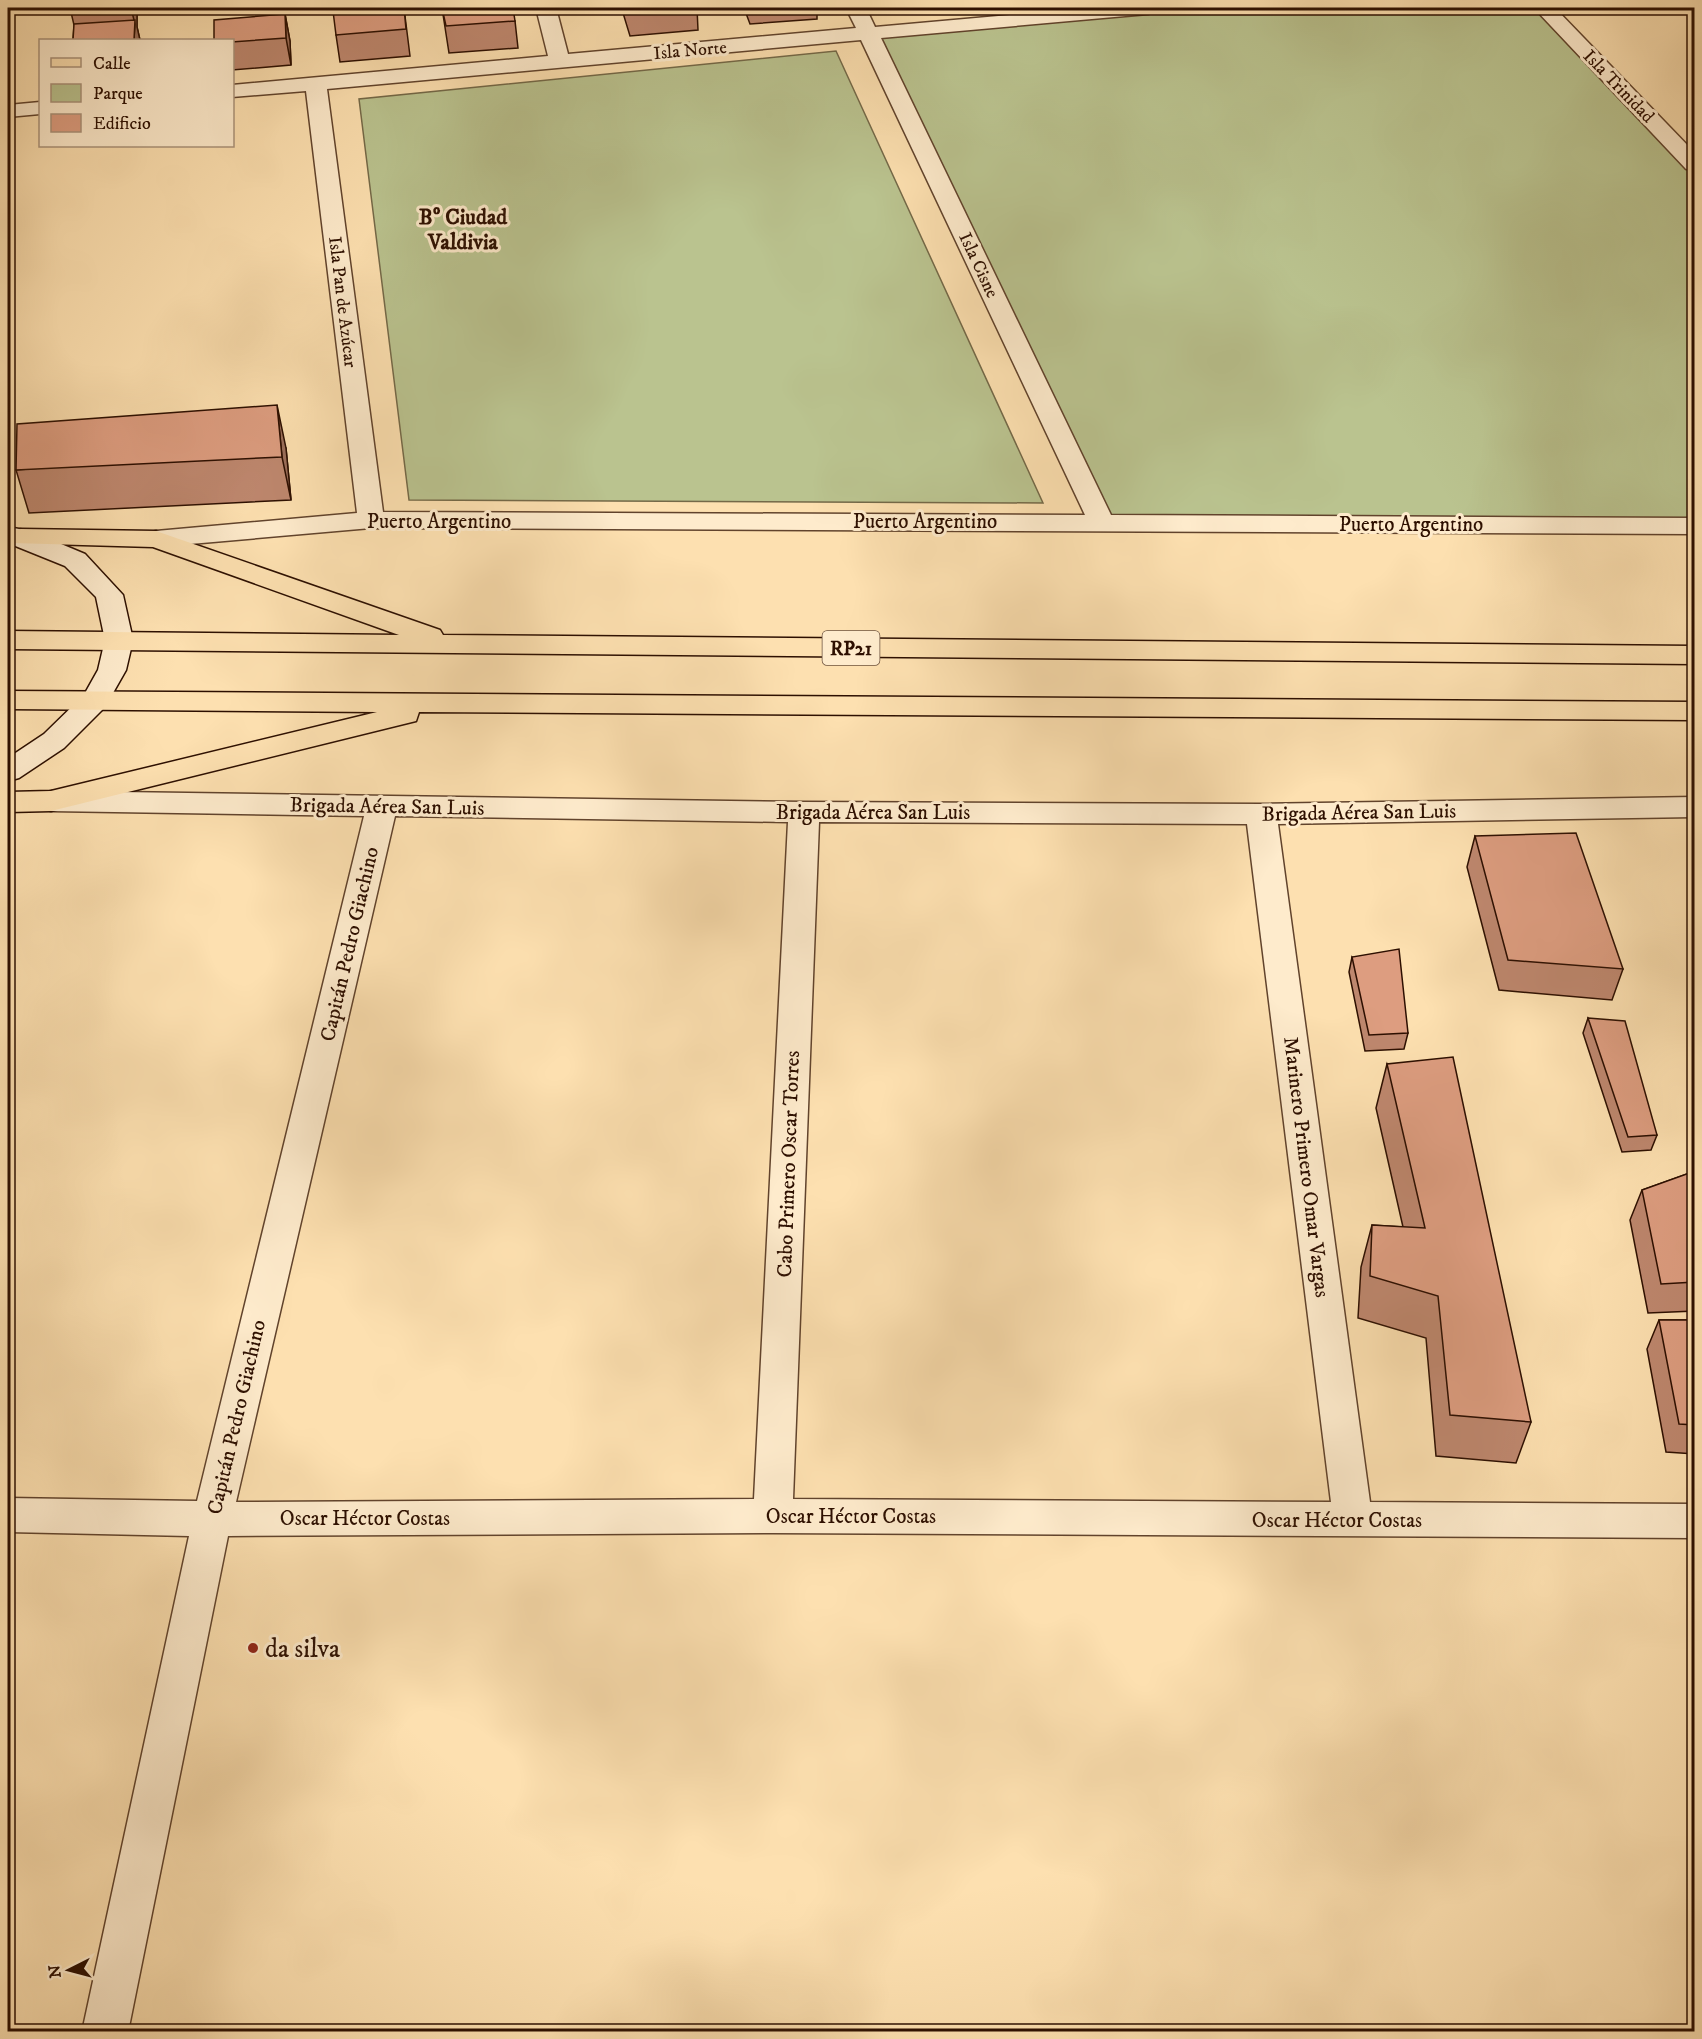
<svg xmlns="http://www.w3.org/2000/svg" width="1702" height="2039" font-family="'IM FELL DW Pica',serif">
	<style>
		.green { fill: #bac38f; stroke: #746948; stroke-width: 1.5 }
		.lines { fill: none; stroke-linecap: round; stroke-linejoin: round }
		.street-casing { stroke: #61432c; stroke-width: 3 }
		.secondary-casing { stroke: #2d0f00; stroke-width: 3 }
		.primary-casing { stroke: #2d0f00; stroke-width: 3 }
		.street { fill: #feebcc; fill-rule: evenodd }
		.secondary { fill: #feebcc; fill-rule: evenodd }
		.primary { fill: #fde0b0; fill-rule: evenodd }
		.wall { fill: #be876e; stroke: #2d0f00; stroke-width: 1.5 }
		.shaded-wall { fill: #9b6e5a; stroke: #2d0f00; stroke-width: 1.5 }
		.building { fill: #dd9d80; stroke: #2d0f00; stroke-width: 1.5 }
		.poi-dot { fill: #8f2418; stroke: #feebcc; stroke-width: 2 }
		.labels { text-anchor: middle; stroke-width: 6; stroke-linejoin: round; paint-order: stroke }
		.far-street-label { font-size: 18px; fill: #2d0f00; stroke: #feebcc }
		.shield { fill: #feebcc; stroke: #6c513d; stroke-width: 1.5 }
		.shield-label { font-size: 20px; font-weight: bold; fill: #2d0f00 }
		.street-label { font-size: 21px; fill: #2d0f00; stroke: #feebcc }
		.far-district-label { font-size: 22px; font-weight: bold; fill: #2d0f00; stroke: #feebcc }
		.near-poi-label { font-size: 26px; fill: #2d0f00; stroke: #feebcc; text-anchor: start }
	</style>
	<rect width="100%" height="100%" fill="#fde0b0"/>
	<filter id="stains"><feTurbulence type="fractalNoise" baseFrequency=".00333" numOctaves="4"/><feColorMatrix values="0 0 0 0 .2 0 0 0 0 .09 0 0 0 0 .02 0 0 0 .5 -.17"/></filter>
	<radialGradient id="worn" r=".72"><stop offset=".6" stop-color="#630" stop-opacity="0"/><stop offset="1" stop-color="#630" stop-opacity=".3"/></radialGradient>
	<path class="green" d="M1167 8H1539L1694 169V523L1105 518 874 35Z
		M836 51 1043 503 409 500 359 99Z"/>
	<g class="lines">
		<defs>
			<path id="street" d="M536 8H556L568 54 856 28 846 8H866L875 27 1088 8H1158L1155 12 1148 14 881 38 1111 515 1694 518V534L371 528 156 547 147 545 143 539 147 533 156 531 357 513 306 91 232 97V85L548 56ZM861 40 1085 515 383 512 327 89Z
				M1534 8H1555L1694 152V170L1686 169Z
				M40 102V114L8 117V105Z
				M51 791 804 802 1261 804 1694 797V817L1278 824 1370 1502 1694 1504V1538L773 1533 228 1536 128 2032H82L189 1536 8 1532V1498L197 1501 364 816 51 811 40 808 36 801 40 794ZM395 816 788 822 754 1499 236 1502ZM819 822 1247 824 1331 1502 793 1499Z"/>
			<path id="secondary" d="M8 527 30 531 85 554 123 595 133 640 126 670 105 707 64 748 19 778 8 781V758L44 734 84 695 98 670 105 640 96 597 65 566 8 543Z"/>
			<path id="primary" d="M21 529 156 531 440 630 443 635 1694 646V664L8 649V631L399 635 153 547 12 543 8 537 12 531Z
				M8 691 1694 702V720L419 712 416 721 51 811 8 812V792L51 791 377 712 8 709Z"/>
		</defs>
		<use href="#street" class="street-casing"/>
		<use href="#secondary" class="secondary-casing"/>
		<use href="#primary" class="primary-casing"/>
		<use href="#street" class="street"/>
		<use href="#secondary" class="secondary"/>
		<use href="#primary" class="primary"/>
	</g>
	<path class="wall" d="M70 8H137V27L140 40H73L74 25Z
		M215 8H276L216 12Z
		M404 8 410 56 340 62 336 35Z
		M442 8 515 21 518 48 449 53Z
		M623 8H697L698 30 630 36 623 13Z
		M744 8H817V19L750 24Z
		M936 8H987L938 11Z
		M285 14 290 41 291 65 232 70V40Z
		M286 448 291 500 29 513 16 470Z
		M1475 836 1623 969 1612 1000 1499 990 1467 867Z
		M1352 957 1408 1033 1404 1049 1365 1051 1349 972Z
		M1588 1018 1657 1135 1651 1150 1622 1152 1583 1033Z
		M1387 1064 1531 1422 1516 1463 1436 1456 1426 1338 1358 1318 1361 1267 1372 1225 1403 1227 1376 1108Z
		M1695 1171V1311L1648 1313 1630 1220 1642 1190Z
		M1659 1320H1695V1454L1666 1452 1647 1349Z"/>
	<path class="shaded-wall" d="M131 8H137V27L140 40H134L135 24Z
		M285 14 290 41 291 65 286 38Z
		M277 405 286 448 291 500 282 457Z"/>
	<path class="building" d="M70 8H96L70 10Z
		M379 8H404L406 29 336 35 333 11Z
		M442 8H513L515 21 446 26Z
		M628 8H645L628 9Z
		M285 14 286 38 232 42V40H214V20Z
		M135 20 134 40H73L74 24Z
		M277 405 282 457 16 470 17 424Z
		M1576 833 1623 969 1508 960 1475 836Z
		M1399 949 1408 1033 1369 1035 1352 957Z
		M1588 1018 1625 1021 1657 1135 1628 1137Z
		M1453 1057 1531 1422 1450 1415 1438 1296 1370 1276 1372 1225 1425 1228 1387 1064Z
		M1695 1171V1282L1661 1284 1642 1190Z
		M1659 1320H1695V1425L1679 1424Z"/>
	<circle class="poi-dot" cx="253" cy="1648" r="6"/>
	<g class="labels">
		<g class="far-street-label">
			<text transform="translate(690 50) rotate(-5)" y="6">Isla Norte</text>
			<text transform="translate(1619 86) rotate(46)" y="6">Isla Trinidad</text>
			<text transform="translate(979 265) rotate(65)" y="6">Isla Cisne</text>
			<text transform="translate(343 302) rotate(83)" y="6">Isla Pan de Azúcar</text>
		</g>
		<rect class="shield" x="822.5" y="631" width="57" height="34" rx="4.5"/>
		<g class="shield-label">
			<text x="851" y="655">RP21</text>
		</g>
		<g class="street-label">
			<text x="439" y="528">Puerto Argentino</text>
			<text x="925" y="528">Puerto Argentino</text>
			<text x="1411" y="531">Puerto Argentino</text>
			<text transform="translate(387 806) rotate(1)" y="7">Brigada Aérea San Luis</text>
			<text x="873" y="819">Brigada Aérea San Luis</text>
			<text transform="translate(1359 812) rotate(-1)" y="7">Brigada Aérea San Luis</text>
			<text transform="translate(349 944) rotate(-77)" y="7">Capitán Pedro Giachino</text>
			<text transform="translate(788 1164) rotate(-88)" y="7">Cabo Primero Oscar Torres</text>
			<text transform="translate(1307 1167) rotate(83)" y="7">Marinero Primero Omar Vargas</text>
			<text transform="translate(236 1417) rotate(-77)" y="7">Capitán Pedro Giachino</text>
			<text x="851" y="1523">Oscar Héctor Costas</text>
			<text x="365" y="1525">Oscar Héctor Costas</text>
			<text x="1337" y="1527">Oscar Héctor Costas</text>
		</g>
		<g class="far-district-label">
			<text x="463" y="224">Bº Ciudad<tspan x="463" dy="25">Valdivia</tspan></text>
		</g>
		<g class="near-poi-label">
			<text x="265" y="1657">da silva</text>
		</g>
	</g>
	<rect width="1702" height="2039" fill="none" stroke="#fde0b0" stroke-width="30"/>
	<rect x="9" y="9" width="1684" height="2021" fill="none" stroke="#2d0f00" stroke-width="3"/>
	<rect x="15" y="15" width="1672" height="2009" fill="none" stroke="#2d0f00" stroke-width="1.5"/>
	<rect x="39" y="39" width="195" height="108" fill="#feebcc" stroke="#aa937a" stroke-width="1.5"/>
	<rect x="51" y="58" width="30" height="9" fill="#fde0b0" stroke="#aa937a" stroke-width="1.5"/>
	<text x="93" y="69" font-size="18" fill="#2d0f00">Calle</text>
	<rect x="51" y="84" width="30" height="18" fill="#bac38f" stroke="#aa937a" stroke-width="1.5"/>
	<text x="93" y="99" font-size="18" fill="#2d0f00">Parque</text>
	<rect x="51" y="114" width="30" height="18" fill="#dd9d80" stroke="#aa937a" stroke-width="1.5"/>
	<text x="93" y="129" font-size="18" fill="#2d0f00">Edificio</text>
	<g transform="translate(69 1970) rotate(264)" stroke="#feebcc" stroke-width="4.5" paint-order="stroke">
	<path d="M0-4.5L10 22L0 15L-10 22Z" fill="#2d0f00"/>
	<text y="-9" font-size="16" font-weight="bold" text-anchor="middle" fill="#2d0f00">N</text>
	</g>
	<rect width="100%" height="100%" filter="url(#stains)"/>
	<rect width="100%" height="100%" fill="url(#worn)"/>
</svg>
